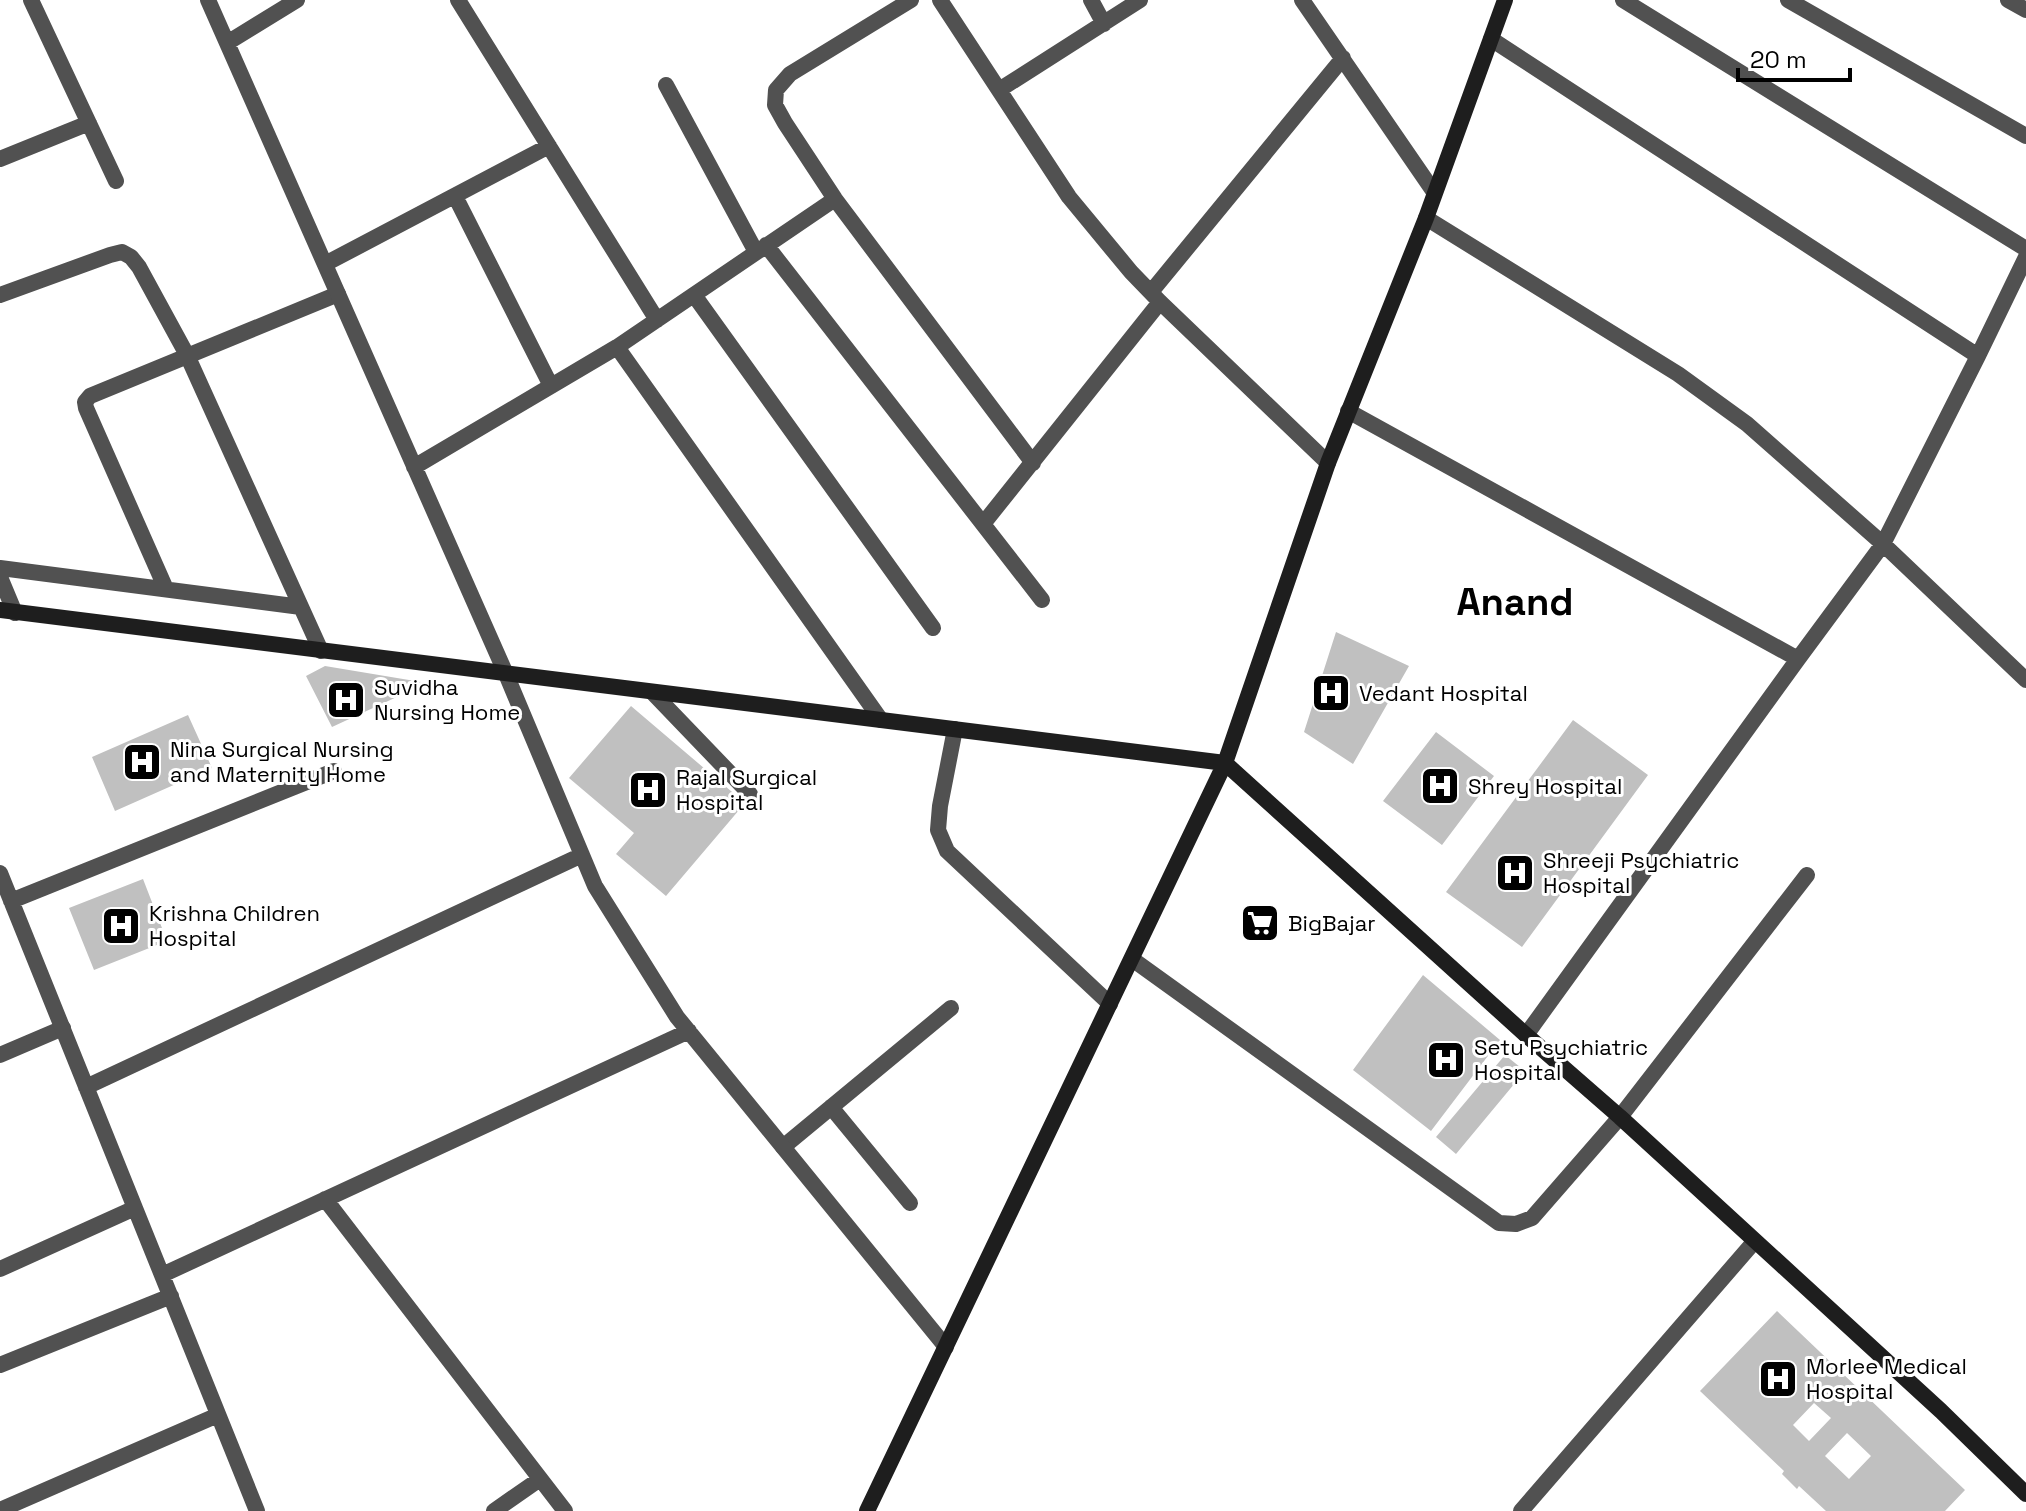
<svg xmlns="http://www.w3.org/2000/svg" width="2026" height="1511" font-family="'Space Grotesk',sans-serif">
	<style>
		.building { fill: #c0c0c0; fill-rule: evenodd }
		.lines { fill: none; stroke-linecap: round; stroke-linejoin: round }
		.lane { stroke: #515151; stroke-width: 16 }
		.street { stroke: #515151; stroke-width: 16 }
		.secondary { stroke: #1e1e1e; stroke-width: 16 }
		.labels { text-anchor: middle; stroke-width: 6; stroke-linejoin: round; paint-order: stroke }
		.poi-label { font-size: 22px; fill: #000; stroke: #fff; text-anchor: start }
		.town-label { font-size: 38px; font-weight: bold; fill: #000; stroke: #fff }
	</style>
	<rect width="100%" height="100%" fill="#fff"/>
	<path class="building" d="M1336 632 1409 666 1353 764 1304 732Z
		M325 666 427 683 332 727 306 676Z
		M631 706 745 803 666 896 616 854 634 833 569 778Z
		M188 715 212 768 115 811 92 757Z
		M1573 720 1648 775 1522 947 1446 892Z
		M1436 732 1494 776 1442 845 1383 801Z
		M143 879 167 941 94 970 69 908Z
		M1423 975 1500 1040 1431 1131 1353 1070Z
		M1505 1055 1525 1071 1456 1154 1436 1137Z
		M1777 1311 1965 1490 1945 1511H1826L1799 1486 1797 1489 1782 1474 1784 1471 1700 1391ZM1814 1403 1831 1418 1809 1441 1793 1425ZM1847 1433 1871 1456 1849 1479 1825 1456Z"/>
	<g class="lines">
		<path class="lane" d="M0 295 110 255 122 252 131 257 139 267 187 355 321 651
			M0 568 301 607
			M0 577 15 613
			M166 589 86 408 85 402 90 396 338 294
			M652 692 750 794
			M955 729 940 806 938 830 947 851 1110 1004
			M0 1055 63 1028
			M831 1107 910 1203
			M1620 1117 1807 875
			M783 1147 951 1008"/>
		<path class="street" d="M31 0 116 181
			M208 0 506 674 595 886 677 1017 946 1347
			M458 0 657 320
			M911 0 790 74 776 90 775 105 785 123 835 199 1033 463
			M940 0 1069 197 1131 272 1160 302 1328 463
			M1091 0 1104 24
			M1302 0 1434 192
			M1623 0 2026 249
			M1788 0 2026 136
			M2008 0 2026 10
			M1491 39 1978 356
			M227 43 297 0
			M666 85 756 252
			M999 90 1140 0
			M0 159 89 123
			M455 196 551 386
			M1426 218 1678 374 1747 424 1883 544 2026 680
			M766 245 1042 600
			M325 264 549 146
			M1151 292 1343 58
			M694 295 933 628
			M617 347 881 720
			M1348 411 1798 659
			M414 467 617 347 835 199
			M983 524 1160 302
			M0 873 257 1511
			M11 901 334 771
			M1132 959 1499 1223 1516 1224 1532 1218 1620 1117
			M1526 1035 1798 659 1883 544 1978 356 2026 257
			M86 1087 582 855
			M325 1199 565 1511
			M0 1269 135 1208
			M162 1275 689 1031
			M0 1365 171 1296
			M0 1510 218 1415
			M494 1511 540 1479
			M1521 1511 1754 1242"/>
		<path class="secondary" d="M0 610 1225 763 1526 1035 1620 1117 1941 1411 2026 1494
			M867 1511 1225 763 1328 463 1426 218 1505 0"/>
	</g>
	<defs>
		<symbol id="hospital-square" viewBox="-11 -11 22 22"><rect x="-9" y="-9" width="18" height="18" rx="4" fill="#000" stroke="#fff"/><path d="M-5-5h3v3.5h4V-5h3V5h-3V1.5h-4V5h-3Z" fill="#fff"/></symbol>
		<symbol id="supermarket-square" viewBox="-11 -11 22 22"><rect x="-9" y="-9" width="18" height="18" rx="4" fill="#000" stroke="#fff"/><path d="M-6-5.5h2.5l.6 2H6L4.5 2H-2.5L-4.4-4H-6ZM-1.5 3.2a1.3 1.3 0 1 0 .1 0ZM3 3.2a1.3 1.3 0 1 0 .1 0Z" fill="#fff"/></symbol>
	</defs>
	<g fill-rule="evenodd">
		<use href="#hospital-square" x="1309" y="671" width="44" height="44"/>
		<use href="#hospital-square" x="324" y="678" width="44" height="44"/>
		<use href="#hospital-square" x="120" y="740" width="44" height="44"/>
		<use href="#hospital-square" x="1418" y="764" width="44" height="44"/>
		<use href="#hospital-square" x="626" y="768" width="44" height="44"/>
		<use href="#hospital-square" x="1493" y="851" width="44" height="44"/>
		<use href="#supermarket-square" x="1238" y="901" width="44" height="44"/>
		<use href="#hospital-square" x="99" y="904" width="44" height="44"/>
		<use href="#hospital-square" x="1424" y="1038" width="44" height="44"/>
		<use href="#hospital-square" x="1756" y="1357" width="44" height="44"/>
	</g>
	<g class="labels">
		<g class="poi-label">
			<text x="374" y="695">Suvidha<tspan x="374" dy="25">Nursing Home</tspan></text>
			<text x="1359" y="701">Vedant Hospital</text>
			<text x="170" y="757">Nina Surgical Nursing<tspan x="170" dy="25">and Maternity Home</tspan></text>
			<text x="676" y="785">Rajal Surgical<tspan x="676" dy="25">Hospital</tspan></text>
			<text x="1468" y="794">Shrey Hospital</text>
			<text x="1543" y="868">Shreeji Psychiatric<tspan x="1543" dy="25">Hospital</tspan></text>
			<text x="149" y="921">Krishna Children<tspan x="149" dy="25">Hospital</tspan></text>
			<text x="1288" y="931">BigBajar</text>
			<text x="1474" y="1055">Setu Psychiatric<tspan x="1474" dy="25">Hospital</tspan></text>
			<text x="1806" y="1374">Morlee Medical<tspan x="1806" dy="25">Hospital</tspan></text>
		</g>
		<g class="town-label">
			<text x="1515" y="615">Anand</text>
		</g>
	</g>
	<path d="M1738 68v12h112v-12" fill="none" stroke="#000000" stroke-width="4"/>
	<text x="1750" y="68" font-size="24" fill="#000000" stroke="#ffffff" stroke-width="6" paint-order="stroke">20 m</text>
</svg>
